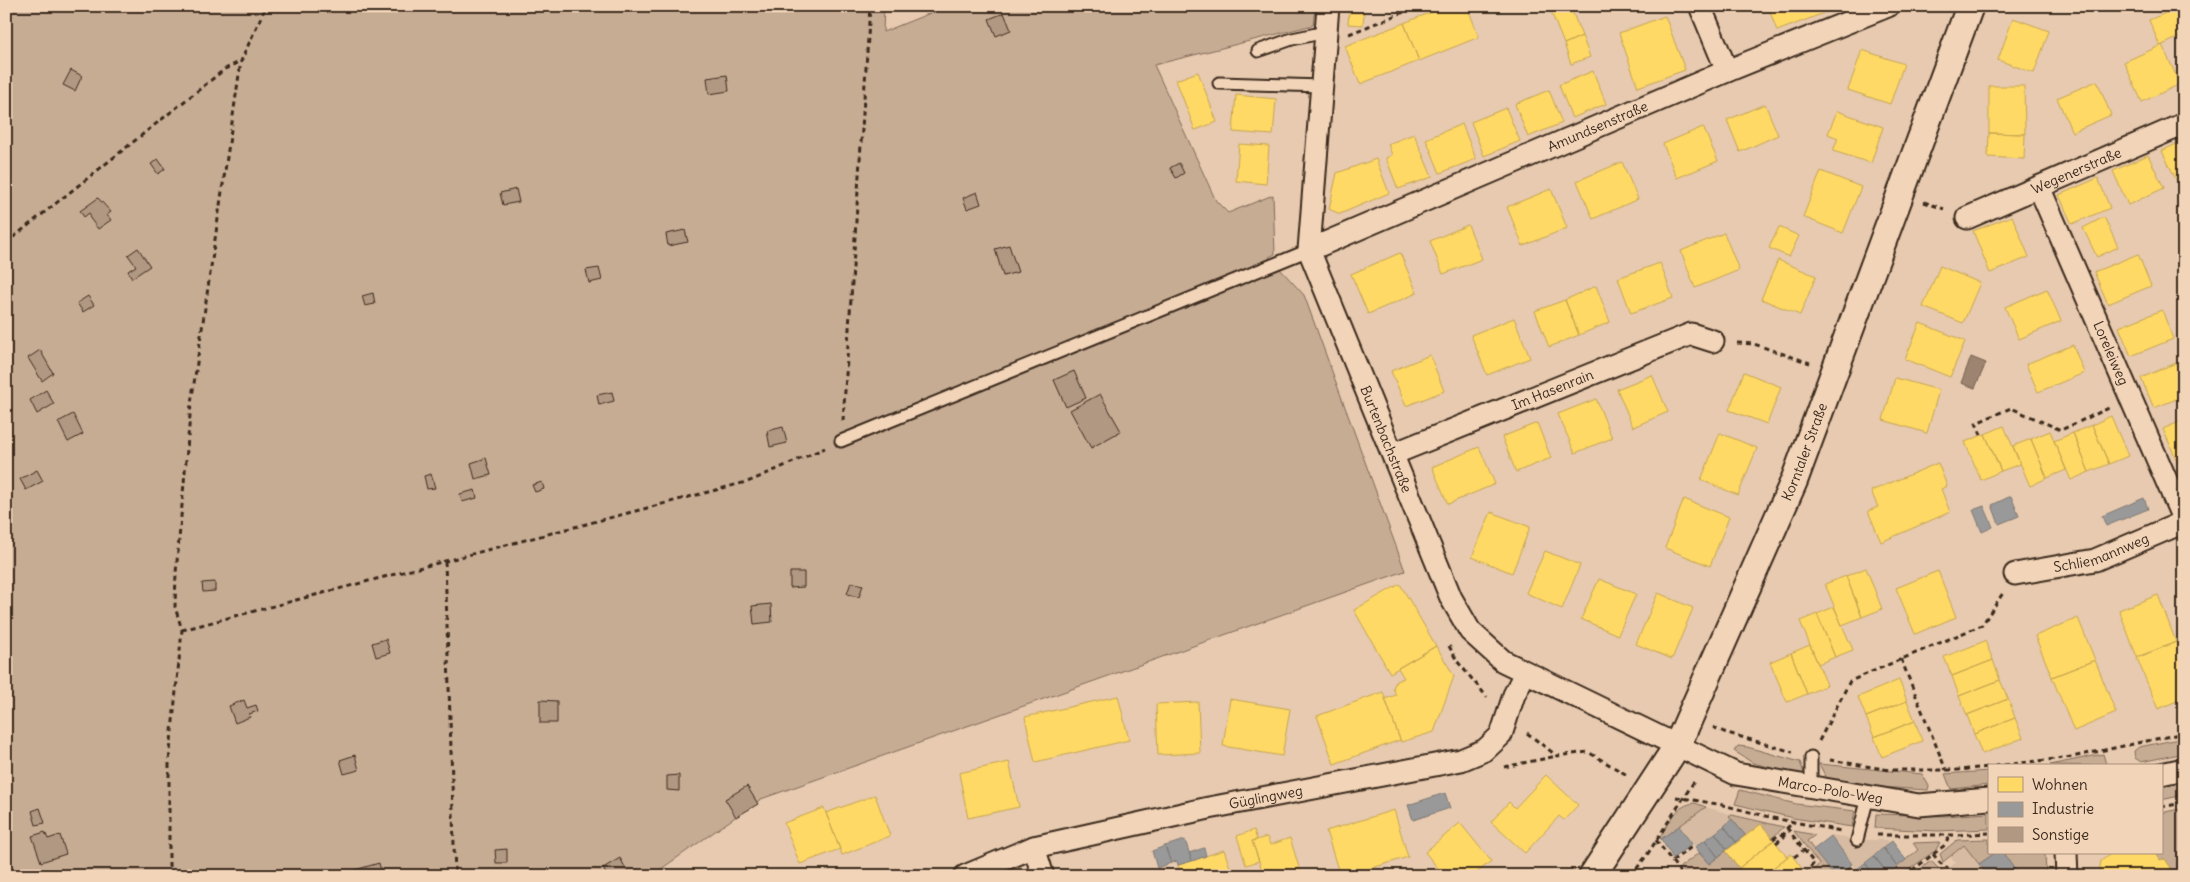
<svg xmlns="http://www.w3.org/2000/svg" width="2190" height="882" font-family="Delius,sans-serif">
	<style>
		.built { fill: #d7bba2 }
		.green { fill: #c7ac94; stroke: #816b59 }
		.water { fill: #9c8470; stroke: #75604f }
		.homes { fill: #ffd966; stroke: #c4a450 }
		.industry { fill: #999; stroke: #7d7874 }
		.building { fill: #b19882; stroke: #3b2a1e }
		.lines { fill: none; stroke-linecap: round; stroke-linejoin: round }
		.service-casing { stroke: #3b2a1e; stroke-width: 15 }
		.minor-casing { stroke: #3b2a1e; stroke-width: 25 }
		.tertiary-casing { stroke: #3b2a1e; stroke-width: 30 }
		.path { stroke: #3b2a1e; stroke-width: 3; stroke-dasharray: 5 4; stroke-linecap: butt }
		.service { stroke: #f2d4b8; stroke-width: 11 }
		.minor { stroke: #f2d4b8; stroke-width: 21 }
		.tertiary { stroke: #f2d4b8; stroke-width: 26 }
		.labels { text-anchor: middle; stroke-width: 5; stroke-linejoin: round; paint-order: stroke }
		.street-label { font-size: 14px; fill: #3b2a1e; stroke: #f2d4b8 }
	</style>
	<rect width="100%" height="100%" fill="#e7caaf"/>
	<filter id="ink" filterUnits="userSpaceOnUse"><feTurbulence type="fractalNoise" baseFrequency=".02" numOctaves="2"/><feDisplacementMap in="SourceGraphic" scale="10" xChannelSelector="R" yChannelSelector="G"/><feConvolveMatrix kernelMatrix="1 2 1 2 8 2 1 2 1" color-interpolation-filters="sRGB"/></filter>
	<g filter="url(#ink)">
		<path class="built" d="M1706 807 1732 815 1729 817 1732 819 1695 847 1679 826Z
			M1832 835 1857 840H1887L1890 843 1856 870 1831 836Z
			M1964 844 1988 876H1956L1948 868 1956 863 1950 857Z"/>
		<path class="green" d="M6 6H884L883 32 948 6H1315L1313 25 1154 65 1216 201 1228 213 1273 195 1275 254 1269 257 1304 295 1405 571 761 799 651 876H6Z
			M2184 738V753L2141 762 2135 758 2134 751 2139 747Z
			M1738 746 1747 747 1800 762 1805 776 1753 763 1734 751Z
			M2103 754 2106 764 2104 766 2050 765Z
			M1819 764 1922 774 1929 786 1928 790 1846 785 1827 779Z
			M1989 771V785L1951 789 1945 774Z
			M2184 780V795L2161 800V785Z
			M1740 790 1796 804 1855 811 1852 827 1793 818 1735 804Z
			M1695 803 1706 807 1661 839 1660 837C1670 821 1676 805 1695 803Z
			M2184 808V838L2182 840 2184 843V876H2178L2170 871 2171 868 2165 859 2159 860 2155 853H2161V813Z
			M1989 813V829L1938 831 1875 828 1876 814 1945 816Z
			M1732 815 1784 827 1772 838 1761 824 1746 836 1729 817Z
			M1794 831 1815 835 1807 841 1832 873 1827 876H1808L1819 864Z
			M1989 839V853H1995L1979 864 1964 845 1943 862 1940 854 1957 840Z
			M1940 842 1936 850 1900 876H1885L1918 850 1913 843Z
			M1726 851 1745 876H1687L1680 867 1699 853 1709 864Z
			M2003 853H2045L2046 876H2019Z
			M1931 861 1942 872 1951 876H1911Z"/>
		<path class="water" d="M1971 357 1986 363 1975 388 1961 383Z"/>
		<path class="homes" d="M1447 6H1467L1479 37 1419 61 1404 23Z
			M1557 6H1570L1582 36 1564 44 1550 9Z
			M1768 6H1821L1824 13 1777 31Z
			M2178 8 2184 21V35L2160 46 2149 20Z
			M1349 12 1364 13 1363 25 1348 24Z
			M1665 16 1685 70 1638 87 1619 33Z
			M2013 18 2049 31 2034 73 1998 60Z
			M1404 23 1419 61 1360 84 1345 46Z
			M1582 36 1590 57 1571 64 1564 44Z
			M2162 45 2180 84 2142 102 2124 62Z
			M1862 50 1904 64 1890 104 1848 90Z
			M1593 71 1606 104 1572 118 1559 85Z
			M1198 72 1217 122 1195 130 1176 80Z
			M2097 81 2111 115 2072 132 2057 98Z
			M1989 86H2024L2025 134 1989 133Z
			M1549 90 1562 123 1528 137 1515 104Z
			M1236 95 1276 99 1273 135 1233 132Z
			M1765 104 1778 135 1740 152 1727 120Z
			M1506 108 1520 141 1484 156 1471 122Z
			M1837 111 1883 127 1871 163 1833 151 1838 138 1828 134Z
			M1462 124 1476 159 1440 173 1426 139Z
			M1703 127 1718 161 1677 178 1663 144Z
			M1989 133 2025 134 2024 159 1988 157Z
			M1414 134 1432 177 1398 189 1386 158 1392 155 1388 144Z
			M2184 140V178L2177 181 2162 151Z
			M1239 144 1269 146 1266 184 1236 181Z
			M2148 155 2164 188 2128 205 2113 171Z
			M1376 159 1389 193 1340 214 1329 209 1337 173Z
			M1622 162 1638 199 1593 219 1577 181Z
			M1821 171 1861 187 1843 233 1803 217Z
			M2098 178 2110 208 2072 224 2059 195Z
			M1551 189 1567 228 1523 246 1507 207Z
			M2012 216 2029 257 1990 273 1973 231Z
			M2104 217 2118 247 2097 257 2083 228Z
			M1468 225 1482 259 1443 274 1430 241Z
			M1779 227 1799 236 1789 257 1769 248Z
			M1724 233 1739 270 1695 288 1681 251Z
			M1400 253 1417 293 1368 314 1351 274Z
			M2138 254 2151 286 2108 304 2094 272Z
			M1778 260 1816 276 1800 315 1761 299Z
			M1660 263 1673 298 1631 313 1618 278Z
			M1940 266 1980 283 1963 323 1923 307Z
			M1596 286 1610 322 1579 335 1565 300Z
			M2047 289 2061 321 2019 339 2005 307Z
			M1565 300 1579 335 1549 347 1535 311Z
			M2162 310 2173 339 2131 356 2119 327Z
			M1514 318 1530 358 1487 375 1471 335Z
			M1920 323 1965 341 1950 377 1905 359Z
			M2073 345 2084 373 2038 392 2026 364Z
			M1430 355 1444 391 1406 406 1391 371Z
			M2176 363 2184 381V396L2154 408 2141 378Z
			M1744 372 1781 387 1767 424 1729 410Z
			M1652 375 1668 412 1633 427 1617 389Z
			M1895 378 1939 390 1927 433 1883 420Z
			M1596 399 1612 438 1575 453 1558 414Z
			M2111 416 2128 456 2109 464 2092 425Z
			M2184 420V471L2182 472 2163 429Z
			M1537 423 1551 458 1516 472 1502 437Z
			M2092 425 2109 464 2089 472 2073 433Z
			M2004 426 2020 464 2001 471 1985 434Z
			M2050 431 2066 470 2047 478 2031 439Z
			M1720 433 1757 448 1738 495 1701 480Z
			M2073 433 2089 472 2071 480 2054 441Z
			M1985 434 2001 471 1981 480 1965 442Z
			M2031 439 2047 478 2030 486 2013 446Z
			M1479 447 1495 484 1448 504 1432 467Z
			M1938 463 1947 486 1941 489 1950 512 1881 542 1868 511 1878 507 1871 491Z
			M1684 499 1729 517 1710 566 1665 548Z
			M1491 512 1530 527 1512 573 1472 557Z
			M1545 551 1580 565 1562 609 1526 593Z
			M1866 568 1882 609 1862 617 1846 576Z
			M1938 571 1956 617 1915 634 1896 588Z
			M1846 576 1862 617 1842 625 1825 584Z
			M1599 579 1636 594 1618 635 1581 619Z
			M1400 584 1436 646 1390 673 1354 610Z
			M1658 593 1693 608 1672 659 1636 644Z
			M2158 595 2176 642 2137 657 2119 610Z
			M1834 607 1853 650 1835 657 1817 614Z
			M1817 614 1835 657 1818 664 1800 621Z
			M2078 618 2095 660 2052 677 2035 636Z
			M1985 641 1993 660 1952 676 1944 657Z
			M2176 642 2184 659V698L2158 709 2137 658Z
			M1810 645 1827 685 1807 694 1791 653Z
			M1436 646 1454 676 1434 732 1401 742 1385 699 1396 695 1393 688 1396 681 1404 678 1398 668Z
			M1791 653 1807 694 1787 702 1770 662Z
			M1993 660 2000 680 1959 696 1952 676Z
			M2095 660 2116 713 2074 731 2052 677Z
			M1899 680 1907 701 1866 717 1858 697Z
			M2000 680 2008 699 1967 715 1959 696Z
			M1383 692 1400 740 1334 764 1317 716Z
			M1118 696 1129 740 1035 762 1025 717Z
			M1230 699 1290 709 1282 756 1223 746Z
			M2008 699 2015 718 1974 734 1967 715Z
			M1907 701 1915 721 1874 737 1866 717Z
			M1198 702 1200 753 1158 755 1156 704Z
			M2015 718 2023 738 1982 754 1974 734Z
			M1915 721 1922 741 1882 757 1874 737Z
			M1009 762 1019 807 968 818 959 773Z
			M1546 775 1578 805 1564 820 1559 816 1525 853 1491 822 1509 802 1515 808Z
			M875 795 890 836 842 855 826 813Z
			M824 808 840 849 800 864 784 823Z
			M1394 810 1408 857 1346 876H1340L1326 831Z
			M1460 823 1491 861 1473 876H1444L1425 852Z
			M1761 824 1774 840 1739 868 1726 851Z
			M1254 830 1257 840 1252 841 1259 861 1246 865 1237 836Z
			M1267 837 1270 845 1290 838 1301 874 1284 876 1282 870 1264 876 1252 841Z
			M1774 840 1787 857 1763 876H1745L1739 868Z
			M1224 850 1233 876H1182L1178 865Z
			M2112 853H2155L2159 860 2165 859 2171 868 2170 871 2178 876H2102L2099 873 2101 861Z
			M1791 854 1803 870 1796 876H1763Z"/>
		<path class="industry" d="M2011 496 2019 516 1999 524 1992 505Z
			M2144 498 2148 509 2106 526 2102 516Z
			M1984 506 1993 527 1982 532 1973 510Z
			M1445 793 1450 808 1413 820 1408 805Z
			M1732 819 1745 835 1736 842 1724 826Z
			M1679 826 1692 844 1673 858 1661 839Z
			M1724 826 1736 842 1727 849 1715 833Z
			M1715 833 1727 849 1718 857 1705 840Z
			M1831 836 1852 864 1837 876H1834L1813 850Z
			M1185 840 1192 861 1178 865 1177 861 1171 863 1165 846Z
			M1705 840 1718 857 1709 864 1695 847Z
			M1892 841 1906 860 1897 867 1883 848Z
			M1165 846 1171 863 1157 868 1152 851Z
			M1204 848 1206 856 1192 861 1189 853Z
			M1883 848 1897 867 1888 874 1874 856Z
			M1995 853H2003L2019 876H1988L1979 864Z
			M1874 856 1888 874 1885 876H1875L1865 863Z
			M1865 863 1875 876H1860L1856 870Z"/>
		<path class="building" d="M1004 13 1011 30 996 36 989 19Z
			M71 70 82 76 75 91 63 85Z
			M727 75 729 91 709 94 707 78Z
			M158 159 165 169 158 174 151 164Z
			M1179 163 1184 173 1176 178 1170 168Z
			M516 189 519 202 503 205 500 193Z
			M977 192 981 204 967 209 963 198Z
			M98 198 111 212 107 215 111 220 98 229 89 217 91 216 89 213 84 217 80 211Z
			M685 230 688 242 668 246 666 234Z
			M1009 245 1018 272 1003 276 995 249Z
			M138 248 150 266 132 278 128 271 136 266 128 255Z
			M599 268 602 280 589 283 586 270Z
			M373 293 375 304 365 306 362 296Z
			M88 296 94 305 83 312 77 303Z
			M40 350 53 373 42 381 28 358Z
			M1074 371 1086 398 1066 407 1054 380Z
			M46 390 54 404 37 414 30 400Z
			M612 392 614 401 599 405 597 395Z
			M1100 394 1121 431 1091 448 1070 410Z
			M73 414 83 434 68 442 58 422Z
			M783 427 787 443 770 447 767 431Z
			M486 458 491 475 475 479 471 463Z
			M37 470 43 481 26 490 20 479Z
			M431 474 435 488 427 489 424 476Z
			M542 482 544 489 535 492 532 485Z
			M475 490 477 498 462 502 460 494Z
			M790 572H804V587L790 588Z
			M215 582V591L203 592 202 583Z
			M851 582 863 585 859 597 847 594Z
			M771 604 772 622 754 624 752 606Z
			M386 639 390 653 376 657 372 643Z
			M244 700 247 708 256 705 258 711 249 714 250 717 235 723 229 706Z
			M540 700 557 701V723H540Z
			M355 755 359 770 344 774 340 760Z
			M679 775V791L667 790V776Z
			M747 786 758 804 736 817 725 799Z
			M40 808 45 823 36 825 32 811Z
			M45 832 48 839 60 835 66 854 41 862 32 836Z
			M507 849V863H496L495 850Z
			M620 858 630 876H607L603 868Z
			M379 863 382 876H357L355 870Z"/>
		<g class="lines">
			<defs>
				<path id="service" d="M1258 51 1292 39 1326 32
					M1219 83 1322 86
					M841 441 1309 250
					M1811 788V757
					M1857 840 1868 797"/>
				<g id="minor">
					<path id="s1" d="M1328 6 1309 250 1451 598 1470 631 1503 661 1736 774 1919 805 1989 799"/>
					<path d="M1700 6 1727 71"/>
					<path id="s2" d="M2039 187 2184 521"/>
					<path id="s3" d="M1967 218 2184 124"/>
					<path id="s4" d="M1309 250 1727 71 1888 6"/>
					<path id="s5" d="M1393 454 1691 334 1713 341"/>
					<path id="s6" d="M2015 574 2095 560 2184 522"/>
					<path d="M2161 774 2184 769"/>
					<path d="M1034 847 1043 876"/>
					<path d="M2066 853 2067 876"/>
					<path id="s7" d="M965 876 1034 847 1209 808 1461 760 1485 750 1501 735 1514 695 1525 673"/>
				</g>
				<g id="tertiary">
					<path id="s8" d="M1592 876 1677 746 1794 481 1970 6"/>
				</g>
			</defs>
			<use href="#service" class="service-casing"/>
			<use href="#minor" class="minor-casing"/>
			<use href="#tertiary" class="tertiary-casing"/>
			<path class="path" d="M1349 34 1419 6
				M1924 202 1944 209
				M6 243 225 69 241 61
				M1737 343 1754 344 1810 363
				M843 421 870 6
				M1981 435 1976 423 2011 408 2061 430 2109 408
				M445 561 455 876
				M182 630 750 481 825 448
				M1449 646 1457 661 1487 697
				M1901 659 1946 770
				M1713 727 1724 732 1793 752
				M1527 733 1557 756 1588 752 1627 775
				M1819 741 1850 681 1982 625 2003 593
				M1830 760 1890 770H1958L1989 767
				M1995 766 2072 757 2184 733
				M1504 767 1557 756
				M1676 797 1723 805 1773 818 1841 831
				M2161 807 2184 803
				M1787 828 1814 863 1806 873
				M1877 835H1956L1989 833
				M1773 839 1779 835 1784 834 1787 828 1794 822
				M1656 840 1683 876
				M1776 843 1784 837V834
				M1933 854 1940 863 1948 868
				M1794 857 1804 850
				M1672 861 1693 846
				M169 876V762L182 630 175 607 176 573 191 404 241 61 266 6
				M1631 876 1647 855 1695 780
				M1841 876 1853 866
				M1905 876 1945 845 1950 835"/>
			<use href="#service" class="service"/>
			<use href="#minor" class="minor"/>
			<use href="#tertiary" class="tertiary"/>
		</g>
	</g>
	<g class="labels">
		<g class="street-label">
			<text dy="5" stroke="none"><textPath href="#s4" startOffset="314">Amundsenstraße</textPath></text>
			<text dy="5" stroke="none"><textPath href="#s3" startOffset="119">Wegenerstraße</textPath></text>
			<text dy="5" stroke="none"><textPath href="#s2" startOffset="181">Loreleiweg</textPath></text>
			<text dy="5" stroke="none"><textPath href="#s5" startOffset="172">Im Hasenrain</textPath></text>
			<text dy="5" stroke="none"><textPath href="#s1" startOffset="449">Burtenbachstraße</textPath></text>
			<text dy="5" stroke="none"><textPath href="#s8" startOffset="476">Korntaler Straße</textPath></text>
			<text dy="5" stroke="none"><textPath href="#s6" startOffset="89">Schliemannweg</textPath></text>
			<text dy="5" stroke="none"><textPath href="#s1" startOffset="1058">Marco-Polo-Weg</textPath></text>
			<text dy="5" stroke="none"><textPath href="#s7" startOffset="312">Güglingweg</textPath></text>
		</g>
	</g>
	<rect width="2190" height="882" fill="none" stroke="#f2d4b8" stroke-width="25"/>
	<rect x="12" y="12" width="2165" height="857" fill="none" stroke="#3b2a1e" stroke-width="2" filter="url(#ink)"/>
	<rect x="1988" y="764" width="175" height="90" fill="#f2d4b8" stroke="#a9907a"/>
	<rect x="1998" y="777" width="25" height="15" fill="#ffd966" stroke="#a9907a"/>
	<text x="2032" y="790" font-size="15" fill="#3b2a1e">Wohnen</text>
	<rect x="1998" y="802" width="25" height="15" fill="#999999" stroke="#a9907a"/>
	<text x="2032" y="814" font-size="15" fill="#3b2a1e">Industrie</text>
	<rect x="1998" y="827" width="25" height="15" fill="#b19882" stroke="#a9907a"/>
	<text x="2032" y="840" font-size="15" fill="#3b2a1e">Sonstige</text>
</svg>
